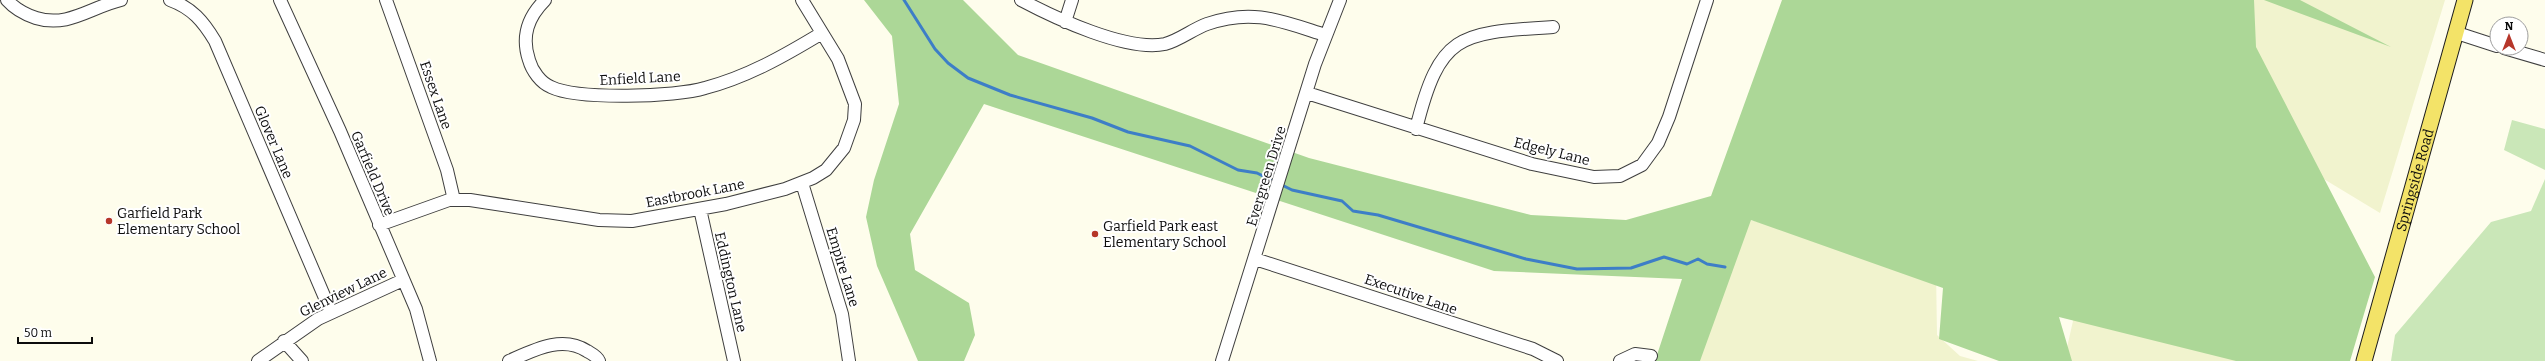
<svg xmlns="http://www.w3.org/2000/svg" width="2545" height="361" font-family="Bitter,serif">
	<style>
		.farmland { fill: #f1f3ce }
		.green { fill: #cae7b8 }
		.forest { fill: #acd797 }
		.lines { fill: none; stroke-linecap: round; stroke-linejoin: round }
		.stream { stroke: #3d7ec7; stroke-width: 3 }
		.minor-casing { stroke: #3f3f3f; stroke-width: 14 }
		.major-casing { stroke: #1d1d1d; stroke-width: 17 }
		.minor { stroke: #fff; stroke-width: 12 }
		.major { stroke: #f3e368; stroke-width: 15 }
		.poi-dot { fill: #b6362a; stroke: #fff; stroke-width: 1.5 }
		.labels { text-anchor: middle; stroke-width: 4; stroke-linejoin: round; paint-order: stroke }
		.street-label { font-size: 14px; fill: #0c0c0c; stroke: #fff }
		.poi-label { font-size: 14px; fill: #0c0c0c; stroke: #fff; text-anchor: start }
	</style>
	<rect width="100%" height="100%" fill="#fefdec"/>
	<path class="farmland" d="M2251 0H2445L2380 213 2299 164 2254 55Z
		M1747 219 1936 270 1937 335 1960 356 1978 361H1693Z
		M2075 312 2250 361H2064Z"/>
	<path class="green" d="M2512 120 2545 129V170L2504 150Z
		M2545 179V361H2391L2395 335 2491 222 2531 211Z"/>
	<path class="forest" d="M864 0H963L1018 55 1309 158 1531 215 1626 220 1711 196 1782 0H2254L2256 47 2375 277 2350 361H2236L2059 317 2072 361H1999L1939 339 1943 288 1751 220 1700 361H1655L1682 279 1494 271 984 104 910 234 915 270 969 303 975 335 964 361H918L877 266 866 217 874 180 899 104 892 36Z
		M2264 0H2300L2391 47Z"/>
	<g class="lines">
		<path class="stream" d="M904 0 935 49 948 63 968 78 1010 95 1092 118 1128 132 1190 146 1238 170 1257 173 1275 182
			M1280 184 1292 190 1342 201 1353 211 1378 215 1526 259 1577 269 1631 268 1664 257 1687 264 1698 259 1707 264 1725 267"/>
		<defs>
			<path id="minor" d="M7 0C15 9 24 14 36 18 68 28 91 7 121 0
				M170 0C192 8 203 21 215 41L331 312
				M280 0 340 131 416 309 430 361
				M386 0 447 170 454 200
				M545 0C528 17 521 36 529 60 532 71 541 83 551 87 578 100 676 97 705 88 747 77 784 56 822 33
				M1021 0C1055 18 1127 52 1165 44 1180 40 1193 29 1207 24 1253 8 1281 21 1325 35
				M1065 22 1072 0
				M2457 33 2497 46
				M2504 48 2545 60
				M1307 93 1532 164 1594 177 1620 176 1642 165 1658 143 1669 117 1707 0
				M1416 129C1440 32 1460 33 1553 27
				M802 183 842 314 849 361
				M700 209 734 361
				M379 225 449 200H470L599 220 632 221 726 204 785 189 813 178 826 170 844 148 854 120 855 104 838 59 802 0
				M1255 259 1533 349 1557 361
				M284 341 302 361
				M258 361 318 319 403 280
				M509 361C534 350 562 335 587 351 592 354 597 356 599 361
				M1222 361 1315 64 1340 0
				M1620 361 1635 354 1651 356"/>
			<g id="major">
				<path id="s1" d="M2364 361 2465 0"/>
			</g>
		</defs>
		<use href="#minor" class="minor-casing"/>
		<use href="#major" class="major-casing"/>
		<use href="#minor" class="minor"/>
		<use href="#major" class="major"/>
	</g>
	<g class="poi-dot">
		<circle cx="109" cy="221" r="4"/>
		<circle cx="1095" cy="234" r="4"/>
	</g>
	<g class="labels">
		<g class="street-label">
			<text transform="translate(640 78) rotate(-3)" y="5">Enfield Lane</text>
			<text transform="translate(436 95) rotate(71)" y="5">Essex Lane</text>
			<text transform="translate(274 142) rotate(67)" y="5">Glover Lane</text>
			<text transform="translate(1552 151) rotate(14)" y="5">Edgely Lane</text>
			<text transform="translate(373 173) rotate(67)" y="5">Garfield Drive</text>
			<text transform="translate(1266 176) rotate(-73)" y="5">Evergreen Drive</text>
			<text dy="5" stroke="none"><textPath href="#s1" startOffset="188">Springside Road</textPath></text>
			<text transform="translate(695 193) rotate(-11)" y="5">Eastbrook Lane</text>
			<text transform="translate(843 267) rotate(73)" y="5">Empire Lane</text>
			<text transform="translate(731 282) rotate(77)" y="5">Eddington Lane</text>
			<text transform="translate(343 292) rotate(-26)" y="5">Glenview Lane</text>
			<text transform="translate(1411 294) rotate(19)" y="5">Executive Lane</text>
		</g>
		<g class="poi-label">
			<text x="117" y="218">Garfield Park<tspan x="117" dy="16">Elementary School</tspan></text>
			<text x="1103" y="231">Garfield Park east<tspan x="1103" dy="16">Elementary School</tspan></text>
		</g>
	</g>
	<g transform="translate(2509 36)"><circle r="19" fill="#ffffff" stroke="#9e9e9e"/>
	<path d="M0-3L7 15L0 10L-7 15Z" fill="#b6362a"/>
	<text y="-6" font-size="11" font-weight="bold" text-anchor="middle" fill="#0c0c0c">N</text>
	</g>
	<path d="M18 337v6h74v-6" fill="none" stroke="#0c0c0c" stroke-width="2"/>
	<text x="24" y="337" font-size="12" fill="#0c0c0c" stroke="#ffffff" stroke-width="3" paint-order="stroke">50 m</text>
</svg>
